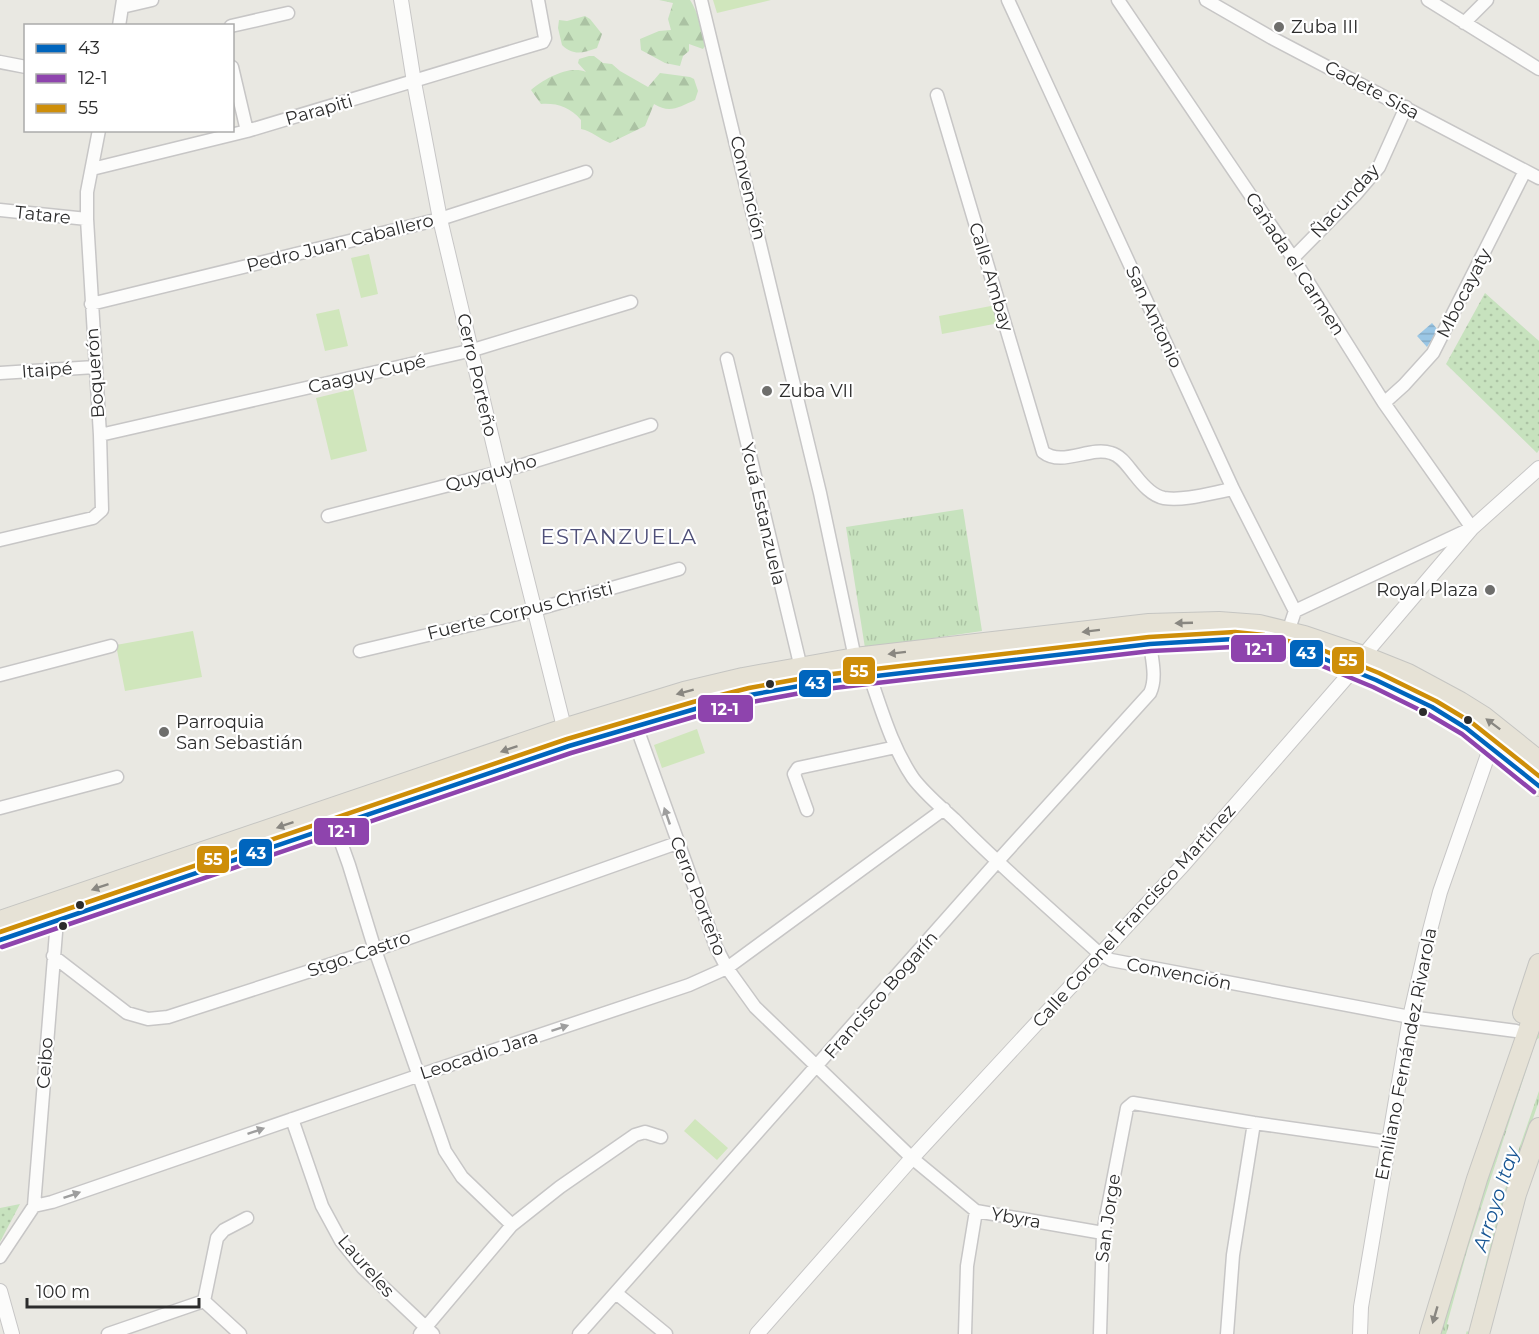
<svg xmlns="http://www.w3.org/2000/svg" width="1539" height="1334" font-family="Montserrat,sans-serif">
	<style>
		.grass { fill: url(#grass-tufts) }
		.forest { fill: url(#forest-firs) }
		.park { fill: url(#park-dots) }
		.pitch { fill: #d0e6bc }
		.water { fill: url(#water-rules) }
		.pier { fill: #e9e8e2 }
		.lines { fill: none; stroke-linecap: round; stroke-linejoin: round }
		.minor-casing { stroke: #c7c6c6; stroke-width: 15 }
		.tertiary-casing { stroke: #c7c6c6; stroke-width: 16 }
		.trunk-casing { stroke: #c5c5c2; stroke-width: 22 }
		.minor { stroke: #fcfcfb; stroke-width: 12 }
		.tertiary { stroke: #fcfcfb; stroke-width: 14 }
		.trunk { stroke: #e6e2d6; stroke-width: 20 }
		.bus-1-casing { stroke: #fff; stroke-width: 9 }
		.bus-2-casing { stroke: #fff; stroke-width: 9 }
		.bus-3-casing { stroke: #fff; stroke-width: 9 }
		.bus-1 { stroke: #0065bd; stroke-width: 4.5 }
		.bus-2 { stroke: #8e44ad; stroke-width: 4.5 }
		.bus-3 { stroke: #ce8e09; stroke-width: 4.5 }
		.oneway { fill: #898781 }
		.oneway2 { fill: #9e9e9e }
		.poi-dot { fill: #6e6e6c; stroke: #fff; stroke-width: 2 }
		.bus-dot { fill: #2c2c2c; stroke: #fff; stroke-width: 2 }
		.labels { text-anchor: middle; stroke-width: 4.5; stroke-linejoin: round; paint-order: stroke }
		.poi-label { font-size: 18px; fill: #2c2c2c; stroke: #fff; text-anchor: start }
		.street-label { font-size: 18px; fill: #2c2c2c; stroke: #fff }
		.water-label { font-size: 20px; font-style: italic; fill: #185694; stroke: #fff }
		.quarter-label { font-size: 21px; letter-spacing: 1.5px; fill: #4f5079; stroke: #fff }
		.line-badge { stroke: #fff; stroke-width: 2 }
		.badge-label { font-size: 16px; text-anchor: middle; font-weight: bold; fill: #fff }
	</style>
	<defs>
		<pattern id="grass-tufts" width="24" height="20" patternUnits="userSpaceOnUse" patternTransform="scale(1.5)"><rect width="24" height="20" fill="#c7e2be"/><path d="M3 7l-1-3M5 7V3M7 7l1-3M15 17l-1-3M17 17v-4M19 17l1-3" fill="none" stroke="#abc2a3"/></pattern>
		<pattern id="forest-firs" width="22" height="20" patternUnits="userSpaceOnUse" patternTransform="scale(1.5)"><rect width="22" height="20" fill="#c7e2be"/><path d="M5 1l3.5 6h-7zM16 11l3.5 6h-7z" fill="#abc2a3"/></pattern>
		<pattern id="park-dots" width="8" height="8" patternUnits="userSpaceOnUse" patternTransform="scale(1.5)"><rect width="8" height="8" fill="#c7e2be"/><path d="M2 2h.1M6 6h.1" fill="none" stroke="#abc2a3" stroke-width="1.8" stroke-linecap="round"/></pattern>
		<pattern id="water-rules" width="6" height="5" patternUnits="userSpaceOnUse" patternTransform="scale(1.5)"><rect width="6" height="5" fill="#9bc7e5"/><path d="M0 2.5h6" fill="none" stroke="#86abc5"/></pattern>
	</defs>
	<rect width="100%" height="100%" fill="#e9e8e2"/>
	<path class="grass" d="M963 509 982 631 865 648 846 527Z
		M1539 1025V1040L1455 1308 1446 1334H1437L1467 1230Z
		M1539 1086V1101L1504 1203 1470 1334H1466L1501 1198Z"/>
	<path class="forest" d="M659 0H690C699 14 698 25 712 35L703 49 689 44V51L683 56 680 66 665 63 641 50 640 39 659 31 671 30 668 19 673 3Z
		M585 16 590 19 602 34 597 48C583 53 573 56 562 45L558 28 559 20 567 21Z
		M589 56H594L603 63 612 64 620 71 648 87 660 73 690 77 694 79 698 91 695 100C679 107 670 114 654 104L645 126 610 143C599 139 592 131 581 129V120C570 107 557 103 541 104L531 90C544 79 569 65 586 72L578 63 579 59Z"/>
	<path class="park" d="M1485 293 1539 341V450L1537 453 1446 364Z
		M20 1204 0 1242V1243V1208Z"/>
	<path class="pitch" d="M713 0H771L717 13Z
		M369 254 378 294 361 298 351 258Z
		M996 305 999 323 942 334 939 316Z
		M339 309 348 346 325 351 316 314Z
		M353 389 367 451 331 460 316 398Z
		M193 631 202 677 125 691 116 645Z
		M697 729 705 753 662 768 654 745Z
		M695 1119 728 1148 717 1160 684 1131Z"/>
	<path class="water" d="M1432 323 1438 330 1427 347 1417 336Z"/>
	<path class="pier" d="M1539 1038V1091L1502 1198 1469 1332 1447 1324 1467 1251 1536 1040Z"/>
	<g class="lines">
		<defs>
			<path id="minor" d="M701 0 820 493 855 658
				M1008 0 1233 489 1295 611 1288 632
				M1118 0 1293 258 1384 403 1472 528 1295 611
				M1206 0 1272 38 1539 178
				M1428 0 1539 69
				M122 7 152 0
				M1464 23 1487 0
				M119 26 123 0
				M231 26 288 13
				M0 62 26 67
				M232 67 247 131
				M937 95 1043 452C1062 467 1090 446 1111 453 1122 456 1128 467 1135 475 1142 484 1152 496 1164 498 1185 501 1211 493 1233 489
				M92 169 247 131 543 42 545 38 538 0
				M0 210 87 219
				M1293 258 1355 195 1379 167 1406 107
				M91 304 440 219 586 172
				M727 359 801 668
				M0 373 95 367
				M1384 403 1404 385 1433 353 1525 171
				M100 435 473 350 631 302
				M328 516 500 472 651 425
				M0 540 93 518 102 510 100 435 87 219V192L99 130
				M360 651 534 610 679 569
				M0 675 111 646
				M870 677C882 711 892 747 913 778 925 794 940 806 955 820 1001 867 1051 910 1100 954L1111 960 1410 1017 1516 1031
				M634 720 716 947 727 968 755 1007 912 1158 976 1211 1103 1233
				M0 808 117 777
				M807 810 794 774 798 768 896 747
				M333 820 349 865 375 950 445 1151 462 1177 512 1225
				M53 956 127 1013 148 1019 168 1017 375 950 677 843
				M292 1119 322 1206 341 1241 363 1268 433 1334
				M34 1206 57 920
				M0 1257 34 1206 52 1202 420 1075 689 985 727 968 944 809
				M616 1293 666 1334
				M204 1301 217 1238 224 1230 247 1218
				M204 1301 240 1334
				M108 1334 204 1301
				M420 1334 512 1225 560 1187 635 1135 645 1132 661 1137
				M579 1334 996 863 1150 693C1157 678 1152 660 1150 644
				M965 1334 967 1266 976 1211
				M1100 1334 1103 1233 1127 1108 1133 1103 1254 1123 1388 1142
				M1227 1334 1233 1255 1254 1123"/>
			<path id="tertiary" d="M401 0 414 82 440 219 500 472 566 735
				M1363 656 1472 528 1539 468
				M0 1291 12 1334
				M757 1334 912 1158 1184 864 1352 671
				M1360 1334 1361 1307 1410 1017 1429 934 1440 892 1491 746"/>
			<path id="trunk" d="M0 921 573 726 684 692 743 678 855 658 1149 624 1219 622 1259 625 1304 636 1363 656 1408 674 1460 702 1484 717 1539 761
				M0 940 569 746 695 709 750 695 816 683 1150 644 1234 639 1262 642 1317 656 1376 680 1432 707 1466 728 1539 786
				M1523 1013 1539 964
				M1430 1334 1477 1179 1539 1000
				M1479 1334 1516 1194 1539 1128"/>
		</defs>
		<use href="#minor" class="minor-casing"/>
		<use href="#tertiary" class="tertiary-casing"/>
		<use href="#trunk" class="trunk-casing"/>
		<use href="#minor" class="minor"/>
		<use href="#tertiary" class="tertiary"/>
		<use href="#trunk" class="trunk"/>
		<defs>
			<path id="bus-1" d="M0 940 569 746 695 709 750 695 816 683 1150 644 1234 639 1262 642 1317 656 1376 680 1432 707 1466 728 1539 786"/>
			<path id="bus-2" d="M2 947 571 753 697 716 752 702 817 690 1151 651 1234 647 1261 649 1315 663 1373 687 1428 714 1462 734 1534 792"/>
			<path id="bus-3" d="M0 932 567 739 693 702 749 688 815 676 1149 637 1235 632 1264 635 1320 649 1379 673 1436 701 1471 722 1539 776"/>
		</defs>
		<use href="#bus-1" class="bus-1-casing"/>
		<use href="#bus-2" class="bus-2-casing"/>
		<use href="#bus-3" class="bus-3-casing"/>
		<use href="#bus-1" class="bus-1"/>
		<use href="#bus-2" class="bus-2"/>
		<use href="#bus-3" class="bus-3"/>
	</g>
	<defs><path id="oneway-solid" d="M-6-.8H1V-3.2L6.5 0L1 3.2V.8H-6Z" transform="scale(1.5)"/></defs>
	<g class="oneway">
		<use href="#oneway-solid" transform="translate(1184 623) rotate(178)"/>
		<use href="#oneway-solid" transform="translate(1091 631) rotate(173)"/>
		<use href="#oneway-solid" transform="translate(897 653) rotate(173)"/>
		<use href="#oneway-solid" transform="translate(685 692) rotate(165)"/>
		<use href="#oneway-solid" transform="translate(1493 724) rotate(-143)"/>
		<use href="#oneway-solid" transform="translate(509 749) rotate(161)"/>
		<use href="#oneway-solid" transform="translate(285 825) rotate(161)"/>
		<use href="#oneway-solid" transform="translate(100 887) rotate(161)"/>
		<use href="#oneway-solid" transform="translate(1435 1315) rotate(106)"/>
	</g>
	<g class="oneway2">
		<use href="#oneway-solid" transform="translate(667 816) rotate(-109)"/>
		<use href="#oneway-solid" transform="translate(560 1028) rotate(-18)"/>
		<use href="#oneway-solid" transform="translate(256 1131) rotate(-19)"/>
		<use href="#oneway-solid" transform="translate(72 1195) rotate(-19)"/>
	</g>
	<g class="poi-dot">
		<circle cx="1279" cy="27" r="6"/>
		<circle cx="767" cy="391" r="6"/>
		<circle cx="1490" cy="590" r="6"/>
		<circle cx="164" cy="732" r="6"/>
	</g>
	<g class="bus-dot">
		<circle cx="770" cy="684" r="5"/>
		<circle cx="1423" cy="712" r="5"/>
		<circle cx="1468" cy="720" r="5"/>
		<circle cx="80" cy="905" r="5"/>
		<circle cx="63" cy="926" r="5"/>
	</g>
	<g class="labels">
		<g class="poi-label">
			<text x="1291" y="33">Zuba III</text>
			<text x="779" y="397">Zuba VII</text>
			<text x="1478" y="596" text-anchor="end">Royal Plaza</text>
			<text x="176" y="728">Parroquia<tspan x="176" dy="21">San Sebastián</tspan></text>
		</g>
		<g class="street-label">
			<text transform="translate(1372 90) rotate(28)" y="6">Cadete Sisa</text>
			<text transform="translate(319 110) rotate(-16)" y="6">Parapiti</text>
			<text transform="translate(748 188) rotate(77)" y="6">Convención</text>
			<text transform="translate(1345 201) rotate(-48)" y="6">Ñacunday</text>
			<text transform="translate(43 215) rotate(6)" y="6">Tatare</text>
			<text transform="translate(340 243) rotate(-14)" y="6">Pedro Juan Caballero</text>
			<text transform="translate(1295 264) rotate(57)" y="6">Cañada el Carmen</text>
			<text transform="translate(991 277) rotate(73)" y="6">Calle Ambay</text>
			<text transform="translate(1464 293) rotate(-63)" y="6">Mbocayaty</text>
			<text transform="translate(1154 317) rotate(65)" y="6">San Antonio</text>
			<text transform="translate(47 370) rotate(-4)" y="6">Itaipé</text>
			<text transform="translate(95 373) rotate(-94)" y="6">Boquerón</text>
			<text transform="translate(367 374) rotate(-13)" y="6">Caaguy Cupé</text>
			<text transform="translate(477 375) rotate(77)" y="6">Cerro Porteño</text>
			<text transform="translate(491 473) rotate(-16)" y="6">Quyquyho</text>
			<text transform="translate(763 514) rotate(77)" y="6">Ycuá Estanzuela</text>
			<text transform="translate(520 611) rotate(-14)" y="6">Fuerte Corpus Christi</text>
			<text transform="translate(698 896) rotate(69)" y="6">Cerro Porteño</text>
			<text transform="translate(1134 916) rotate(-48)" y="6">Calle Coronel Francisco Martínez</text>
			<text transform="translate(359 954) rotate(-19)" y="6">Stgo. Castro</text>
			<text transform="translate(1179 974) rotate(11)" y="6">Convención</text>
			<text transform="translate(881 995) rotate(-49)" y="6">Francisco Bogarín</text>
			<text transform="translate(1406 1054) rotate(-79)" y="6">Emiliano Fernández Rivarola</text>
			<text transform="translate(479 1055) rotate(-18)" y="6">Leocadio Jara</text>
			<text transform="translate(45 1063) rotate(-86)" y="6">Ceibo</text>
			<text transform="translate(1016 1218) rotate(10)" y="6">Ybyra</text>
			<text transform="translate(1108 1218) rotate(-82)" y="6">San Jorge</text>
			<text transform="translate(366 1266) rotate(49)" y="6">Laureles</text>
		</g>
		<g class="water-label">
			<text transform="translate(1496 1199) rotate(-72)" y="7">Arroyo Itay</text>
		</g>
		<g class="quarter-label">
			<text x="619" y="544">ESTANZUELA</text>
		</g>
	</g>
	<g class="line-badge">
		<rect x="1230" y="634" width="57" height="29" rx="6" fill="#8e44ad"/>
		<rect x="1289" y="639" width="35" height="29" rx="6" fill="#0065bd"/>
		<rect x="1331" y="646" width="34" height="29" rx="6" fill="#ce8e09"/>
		<rect x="842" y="656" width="34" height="29" rx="6" fill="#ce8e09"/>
		<rect x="798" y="669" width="34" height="29" rx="6" fill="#0065bd"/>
		<rect x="697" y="694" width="57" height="29" rx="6" fill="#8e44ad"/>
		<rect x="313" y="817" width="57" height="29" rx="6" fill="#8e44ad"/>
		<rect x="238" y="838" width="35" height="29" rx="6" fill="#0065bd"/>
		<rect x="196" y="845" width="34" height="29" rx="6" fill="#ce8e09"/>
	</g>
	<g class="badge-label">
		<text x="1259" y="655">12-1</text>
		<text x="1306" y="659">43</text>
		<text x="1348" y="666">55</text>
		<text x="859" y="677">55</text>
		<text x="815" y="689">43</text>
		<text x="725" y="715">12-1</text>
		<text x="342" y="837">12-1</text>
		<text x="256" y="859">43</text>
		<text x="213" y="865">55</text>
	</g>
	<rect x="24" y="24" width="210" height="108" fill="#ffffff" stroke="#ababab" stroke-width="1.5"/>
	<rect x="36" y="44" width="30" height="9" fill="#0065bd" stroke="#ababab" stroke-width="1.5"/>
	<text x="78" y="54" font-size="18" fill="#2c2c2c">43</text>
	<rect x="36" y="74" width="30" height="9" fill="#8e44ad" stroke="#ababab" stroke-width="1.5"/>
	<text x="78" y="84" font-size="18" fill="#2c2c2c">12-1</text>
	<rect x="36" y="104" width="30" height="9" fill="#ce8e09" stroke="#ababab" stroke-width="1.5"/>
	<text x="78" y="114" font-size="18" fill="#2c2c2c">55</text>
	<path d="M27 1298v9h172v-9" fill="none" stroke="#2c2c2c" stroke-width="3"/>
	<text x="36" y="1298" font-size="18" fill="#2c2c2c" stroke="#ffffff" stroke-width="4.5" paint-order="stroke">100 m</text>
</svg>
